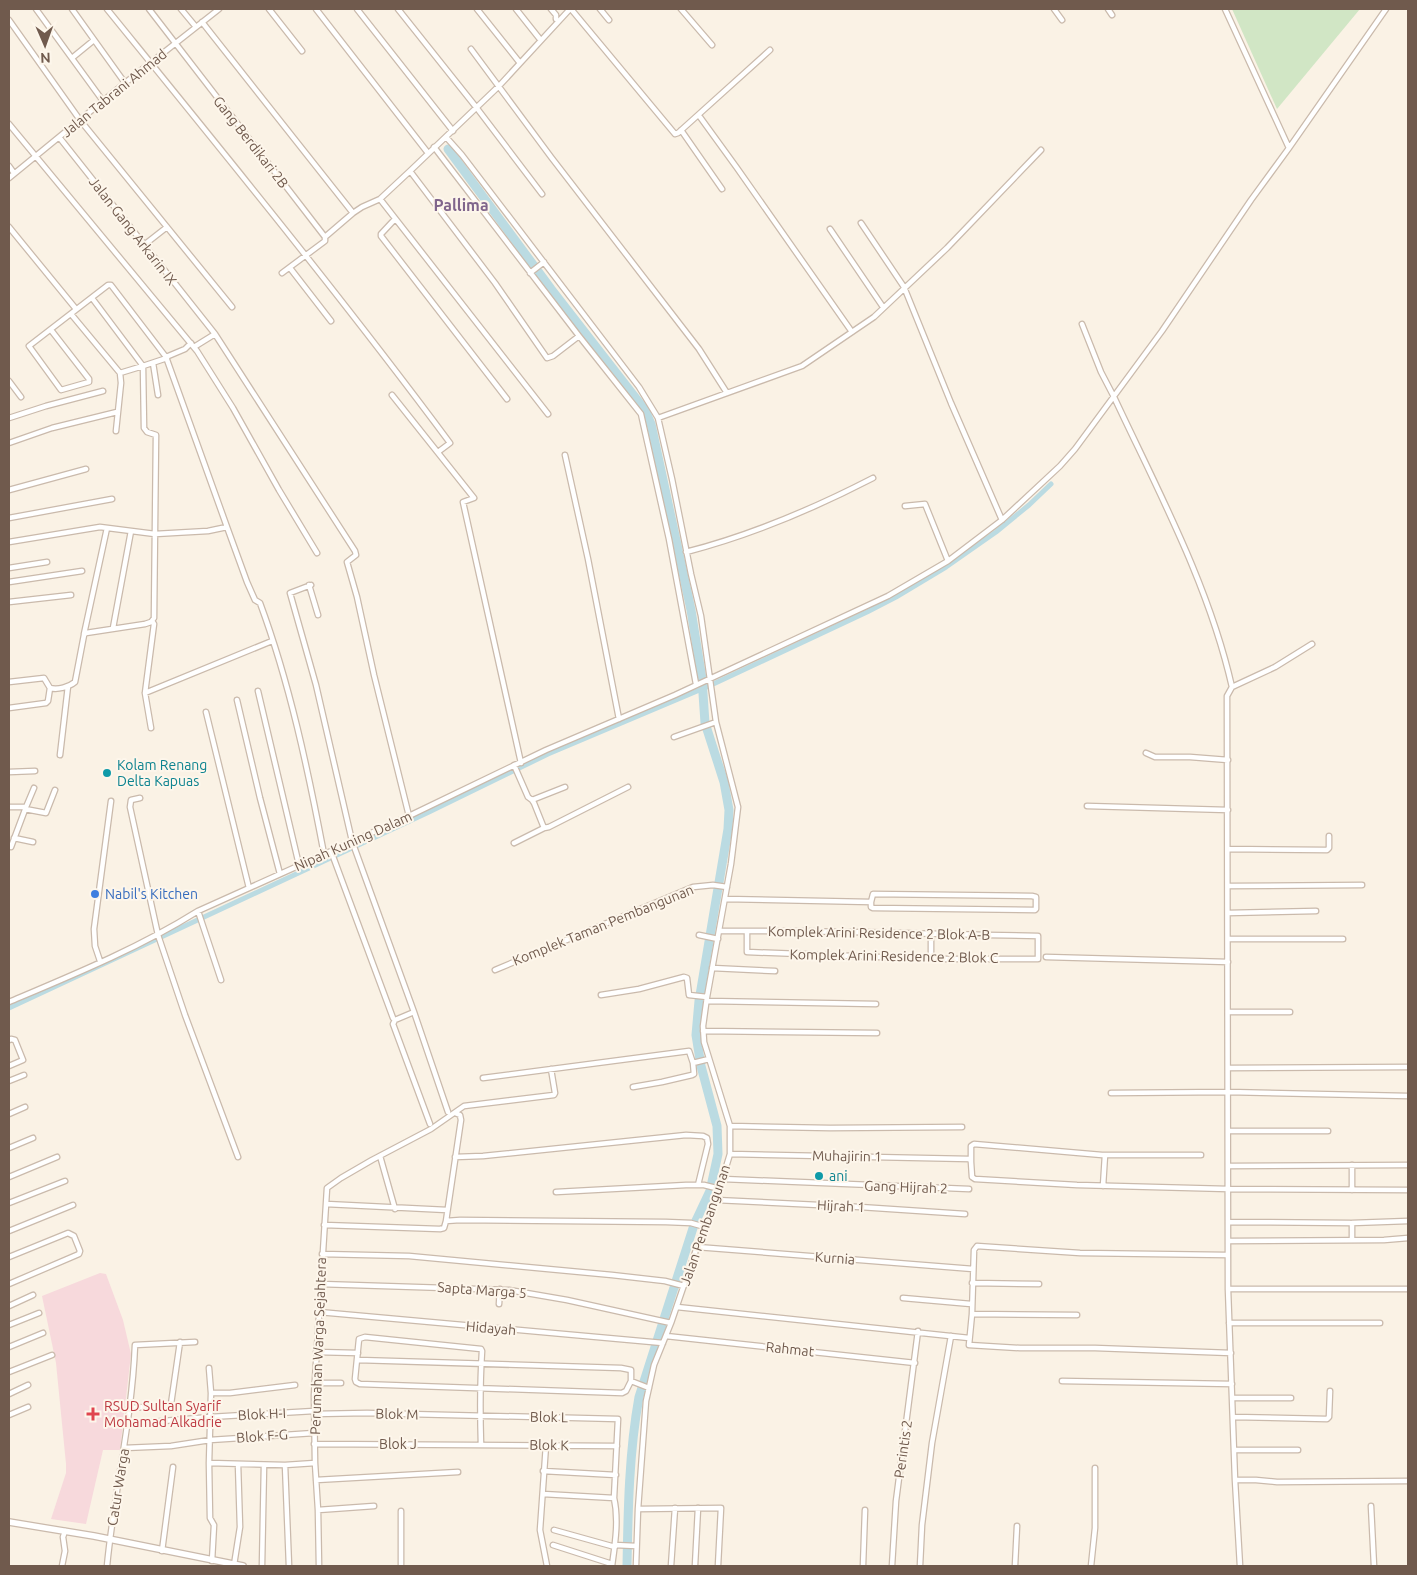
<svg xmlns="http://www.w3.org/2000/svg" width="1417" height="1575" font-family="Ubuntu,sans-serif">
	<style>
		.medical { fill: #f7d9dc }
		.green { fill: #d1e6c5 }
		.lines { fill: none; stroke-linecap: round; stroke-linejoin: round }
		.canal { stroke: #bbdbe2; stroke-width: 5 }
		.river { stroke: #bbdbe2; stroke-width: 9 }
		.minor-casing { stroke: #cabaac; stroke-width: 7 }
		.tertiary-casing { stroke: #cabaac; stroke-width: 8 }
		.minor { stroke: #fff; stroke-width: 4.5 }
		.tertiary { stroke: #fff; stroke-width: 5.5 }
		.culture-dot { fill: #0f9aa8; stroke: #fdf6eb; stroke-width: 2 }
		.shop-dot { fill: #3f7fe0; stroke: #fdf6eb; stroke-width: 2 }
		.health-dot { fill: #e0444e; stroke: #fdf6eb; stroke-width: 2 }
		.labels { text-anchor: middle; stroke-width: 4; stroke-linejoin: round; paint-order: stroke }
		.street-label { font-size: 14px; fill: #705a4d; stroke: #fdf6eb }
		.culture-label { font-size: 14px; fill: #0d838f; stroke: #fdf6eb; text-anchor: start }
		.shop-label { font-size: 14px; fill: #366cbe; stroke: #fdf6eb; text-anchor: start }
		.health-label { font-size: 14px; fill: #be3a42; stroke: #fdf6eb; text-anchor: start }
		.quarter-label { font-size: 16px; font-weight: bold; fill: #80658c; stroke: #fdf6eb }
	</style>
	<rect width="100%" height="100%" fill="#faf2e5"/>
	<path class="medical" d="M100 1273 106 1274 123 1320 131 1354 120 1450H103L86 1524 51 1519 66 1473V1464L56 1363 42 1296Z"/>
	<path class="green" d="M1232 9H1360L1277 109Z"/>
	<g class="lines">
		<path class="canal" d="M9 1008 429 812 548 754 709 686 867 612 896 597 946 567 996 532 1029 505 1051 484"/>
		<path class="river" d="M448 149 551 289 645 410 651 424 691 610 702 679 705 723 724 782 729 810 728 829 699 1001 696 1035 701 1066 717 1126 718 1154 710 1191 694 1225 639 1397C629 1452 628 1510 627 1566"/>
		<defs>
			<path id="minor" d="M36 9 103 101
				M72 9 125 83
				M107 9C223 152 340 295 450 443L438 452
				M149 9 325 237V241L282 273
				M181 9 196 27
				M269 9 302 51
				M316 9 428 153
				M357 9 453 131
				M398 9 476 107 542 194
				M477 9 520 63
				M516 9 539 38
				M551 9 556 15V19
				M571 9 675 134 678 133 698 115 700 117 737 168 852 332
				M600 9 609 20
				M681 9 712 45
				M1054 9 1062 20
				M1108 9 1112 15
				M1225 9 1289 148
				M9 20 80 120 232 307
				M202 22 353 213
				M471 49 551 157 699 349 727 393
				M72 58 94 40
				M698 115 770 50
				M9 124 197 351 233 408 279 490 317 553
				M681 130 722 189
				M59 137 215 334 355 551 356 555 347 562 357 597 374 675 409 816
				M446 137 462 155 639 387 658 418 672 479 691 574 701 616 716 722 738 807 731 864 707 997 703 1026 704 1042 730 1126V1154L716 1200 697 1247 671 1323 654 1365 646 1401 638 1509 636 1566
				M434 147 579 336 641 414 669 539 696 684
				M9 166 14 173
				M410 171 495 283 547 358 553 356 579 336
				M9 178 125 83 219 9
				M380 199 548 414
				M395 219 381 234V236L507 399
				M861 223 904 287 951 403 1002 520
				M9 227 76 309
				M830 229 883 307
				M325 237 353 213 362 207 380 199 410 171 499 86 570 9
				M144 245 167 227
				M290 268 331 321
				M530 273 544 262
				M92 298 143 366 120 373
				M71 314 120 373 121 383 116 431
				M1082 324 1101 372 1114 397C1158 491 1209 585 1232 687
				M194 347 215 334
				M166 357 185 349 191 343
				M153 363 158 395
				M9 381 21 397
				M392 395 474 498 463 502 521 763
				M9 418 46 406 103 391
				M658 418 802 366 874 317 947 248 1041 150
				M9 443 52 428 117 412
				M565 455 588 559 619 719
				M9 490 86 469
				M905 506 925 504 948 561
				M9 518 112 499
				M227 527 247 582 255 600 260 603C290 684 308 770 324 854
				M9 542 100 527 155 534 208 531 227 527 166 357 111 285H108L29 346 61 390 89 382V379L51 330
				M686 552C752 535 813 509 873 478
				M9 568 47 562
				M9 582 82 571
				M309 585 318 615
				M311 585 290 593 316 685 352 841 414 1012 448 1112
				M9 602 71 595
				M113 628 131 531
				M84 634 107 528
				M9 682 44 678 50 688
				M50 688C58 690 69 687 75 682L84 635 86 633 145 624 151 622 154 618 156 435 147 432 144 428 143 366 167 358
				M258 691 299 865
				M145 693 272 641
				M237 700 260 798 280 874
				M9 708 46 703 48 701 50 688
				M206 712 249 888
				M151 728 145 693 154 624 152 621
				M674 737 716 722
				M1146 753 1155 757H1190L1228 760
				M60 755 68 686
				M514 765 528 797 532 800 534 803 544 828
				M9 772 35 771
				M140 798 131 800 130 807 158 935 185 1015 238 1157
				M532 800 565 787
				M1087 806 1228 810
				M9 807H26L11 847
				M26 807 34 788
				M25 809 46 813 55 790
				M14 838 33 842
				M514 843 544 828 549 827 628 787
				M1228 849 1327 850 1329 848V836
				M331 851 393 1018
				M1228 886 1362 885
				M725 899 871 902V907L873 908 1035 910 1036 909V897L1032 896 873 894 871 902
				M198 911 221 980
				M1228 913 1316 911
				M719 931C825 930 932 934 1038 936V959H931L747 952V931
				M699 935 718 939
				M931 935V959
				M1228 939H1343
				M1046 957 1228 962
				M100 961 95 946 94 929 111 801
				M712 968 775 971
				M495 970 693 887 713 885 727 887
				M601 995 639 989 684 977 687 978 689 995 707 997
				M707 1001 876 1004
				M9 1002C73 975 139 948 198 911L409 816 546 750 675 695 888 596 948 561 1002 520 1060 466 1075 449 1162 331 1251 200 1289 148 1386 9
				M414 1012 395 1020 393 1024 430 1124
				M1228 1012H1290
				M703 1031 877 1033
				M9 1040 11 1039 15 1040 23 1060 9 1066
				M693 1063 709 1059
				M1228 1068 1408 1067
				M483 1078 689 1051 693 1063 694 1074 692 1075 662 1082 633 1087
				M9 1081 24 1075
				M1111 1093 1228 1092 1408 1096
				M9 1114 25 1107
				M730 1126 830 1128 962 1127
				M1228 1131H1328
				M9 1148 33 1138
				M730 1154 970 1159 971 1162 972 1177 975 1179 1077 1185 1228 1189 1408 1190
				M380 1156 395 1209
				M455 1157 483 1156 686 1135 703 1136 707 1138 708 1144 698 1185
				M971 1162V1146L974 1144 1102 1155H1201
				M1228 1166 1408 1165
				M9 1177 57 1157
				M723 1179 969 1189
				M1103 1186 1105 1155
				M1352 1190V1165
				M556 1192 686 1185H704L720 1189
				M716 1200 860 1207 965 1214
				M9 1203 65 1181
				M326 1204 447 1210
				M446 1221 460 1220 666 1222 691 1223 705 1227
				M1229 1222 1350 1223 1352 1224V1240
				M1352 1223 1408 1221
				M324 1225 440 1229 444 1228 446 1221 461 1120 460 1115 455 1113
				M9 1231 73 1205
				M1228 1241 1384 1240 1408 1238
				M697 1247 973 1269
				M322 1254 409 1256 612 1275 665 1281 684 1286
				M1227 1255 1080 1253 977 1246 974 1250 972 1314 969 1345 1020 1348H1095L1231 1353
				M9 1257 68 1233 74 1236 80 1251 79 1254 9 1284
				M972 1283 1039 1284
				M320 1284 509 1290 567 1300 671 1323
				M1228 1289H1408
				M903 1298 971 1304
				M499 1304 500 1289
				M9 1306 33 1295
				M677 1307 969 1338
				M319 1312 663 1343
				M972 1314 1077 1315
				M1229 1323H1380
				M9 1325 39 1313
				M666 1336 915 1363
				M9 1347 43 1333
				M316 1352 358 1353
				M358 1360 621 1368 631 1370V1381L626 1391 622 1393 360 1384 356 1382 355 1379 359 1339 365 1337 481 1349 482 1351C480 1382 480 1413 481 1445
				M209 1368 211 1393 209 1463 285 1465 315 1463
				M9 1372 52 1355
				M631 1381 649 1388
				M1062 1381 1232 1384
				M315 1383H341
				M211 1393H230L295 1385
				M9 1394 28 1385
				M1232 1398H1291
				M129 1408 162 1406 171 1404 180 1342
				M314 1414 367 1413 618 1419 614 1498C619 1520 615 1544 612 1566
				M9 1415 28 1407
				M1233 1417 1327 1419 1329 1417 1330 1391
				M128 1424 210 1417 314 1411
				M314 1444 617 1446
				M546 1445 540 1530 547 1566
				M124 1448 171 1446 210 1440 314 1433
				M1234 1450H1298
				M209 1463 210 1518 214 1525 212 1561
				M285 1465 289 1566
				M543 1471 616 1475
				M316 1480 458 1472
				M1235 1480H1256L1277 1482 1408 1481
				M543 1494 614 1498
				M1371 1506 1374 1566
				M638 1509 721 1508 718 1566
				M318 1510 374 1506
				M554 1530 615 1547
				M553 1545 612 1564
				M615 1545 636 1546
				M162 1551 173 1467
				M234 1565 240 1527 238 1464
				M62 1566 65 1551 63 1537 65 1531
				M107 1566C114 1492 132 1420 135 1345L195 1342
				M262 1566 264 1465
				M319 1566 318 1510 315 1463 314 1395 327 1188 341 1178 372 1160 431 1129 464 1106 554 1095 555 1093 551 1069
				M401 1566V1511
				M671 1566 675 1508
				M695 1566 698 1508
				M863 1566 865 1510
				M892 1566 896 1501 918 1331
				M920 1566 922 1525 932 1443 951 1336
				M1015 1566 1017 1526
				M1091 1566 1095 1528V1468
				M1240 1566 1235 1480 1228 1289 1227 696 1232 687 1275 667 1312 644"/>
			<path id="tertiary" d="M9 1522 94 1536 243 1566"/>
		</defs>
		<use href="#minor" class="minor-casing"/>
		<use href="#tertiary" class="tertiary-casing"/>
		<use href="#minor" class="minor"/>
		<use href="#tertiary" class="tertiary"/>
	</g>
	<g class="culture-dot">
		<circle cx="107" cy="773" r="5"/>
		<circle cx="819" cy="1176" r="5"/>
	</g>
	<circle class="shop-dot" cx="95" cy="894" r="5"/>
	<path class="health-dot" d="M90.5 1406.5h5v5h5v5h-5v5h-5v-5h-5v-5h5z"/>
	<g class="labels">
		<g class="street-label">
			<text transform="translate(114 93) rotate(-39)" y="5">Jalan Tabrani Ahmad</text>
			<text transform="translate(251 142) rotate(52)" y="5">Gang Berdikari 2B</text>
			<text transform="translate(133 231) rotate(52)" y="5">Jalan Gang Arkarin IX</text>
			<text transform="translate(353 841) rotate(-24)" y="5">Nipah Kuning Dalam</text>
			<text transform="translate(603 925) rotate(-22)" y="5">Komplek Taman Pembangunan</text>
			<text transform="translate(879 933) rotate(1)" y="5">Komplek Arini Residence 2 Blok A-B</text>
			<text transform="translate(894 956) rotate(1)" y="5">Komplek Arini Residence 2 Blok C</text>
			<text transform="translate(847 1156) rotate(1)" y="5">Muhajirin 1</text>
			<text transform="translate(906 1187) rotate(2)" y="5">Gang Hijrah 2</text>
			<text transform="translate(841 1206) rotate(3)" y="5">Hijrah 1</text>
			<text transform="translate(705 1225) rotate(-71)" y="5">Jalan Pembangunan</text>
			<text transform="translate(835 1258) rotate(4)" y="5">Kurnia</text>
			<text transform="translate(482 1290) rotate(4)" y="5">Sapta Marga 5</text>
			<text transform="translate(491 1328) rotate(5)" y="5">Hidayah</text>
			<text transform="translate(318 1346) rotate(-88)" y="5">Perumahan Warga Sejahtera</text>
			<text transform="translate(790 1349) rotate(6)" y="5">Rahmat</text>
			<text transform="translate(262 1414) rotate(-3)" y="5">Blok H-I</text>
			<text transform="translate(397 1414) rotate(1)" y="5">Blok M</text>
			<text transform="translate(549 1417) rotate(1)" y="5">Blok L</text>
			<text transform="translate(262 1436) rotate(-4)" y="5">Blok F-G</text>
			<text x="398" y="1449">Blok J</text>
			<text transform="translate(549 1445) rotate(1)" y="5">Blok K</text>
			<text transform="translate(903 1449) rotate(-82)" y="5">Perintis 2</text>
			<text transform="translate(118 1487) rotate(-81)" y="5">Catur Warga</text>
		</g>
		<g class="culture-label">
			<text x="117" y="770">Kolam Renang<tspan x="117" dy="16">Delta Kapuas</tspan></text>
			<text x="829" y="1181">ani</text>
		</g>
		<g class="shop-label">
			<text x="105" y="899">Nabil's Kitchen</text>
		</g>
		<g class="health-label">
			<text x="104" y="1411">RSUD Sultan Syarif<tspan x="104" dy="16">Mohamad Alkadrie</tspan></text>
		</g>
		<g class="quarter-label">
			<text x="461" y="211">Pallima</text>
		</g>
	</g>
	<rect width="1417" height="1575" fill="none" stroke="#705a4d" stroke-width="20"/>
	<g transform="translate(45 45) rotate(178)" stroke="#fdf6eb" stroke-width="4" paint-order="stroke">
	<path d="M0-4L9 19L0 12L-9 19Z" fill="#705a4d"/>
	<text y="-8" font-size="14" font-weight="bold" text-anchor="middle" fill="#705a4d">N</text>
	</g>
</svg>
